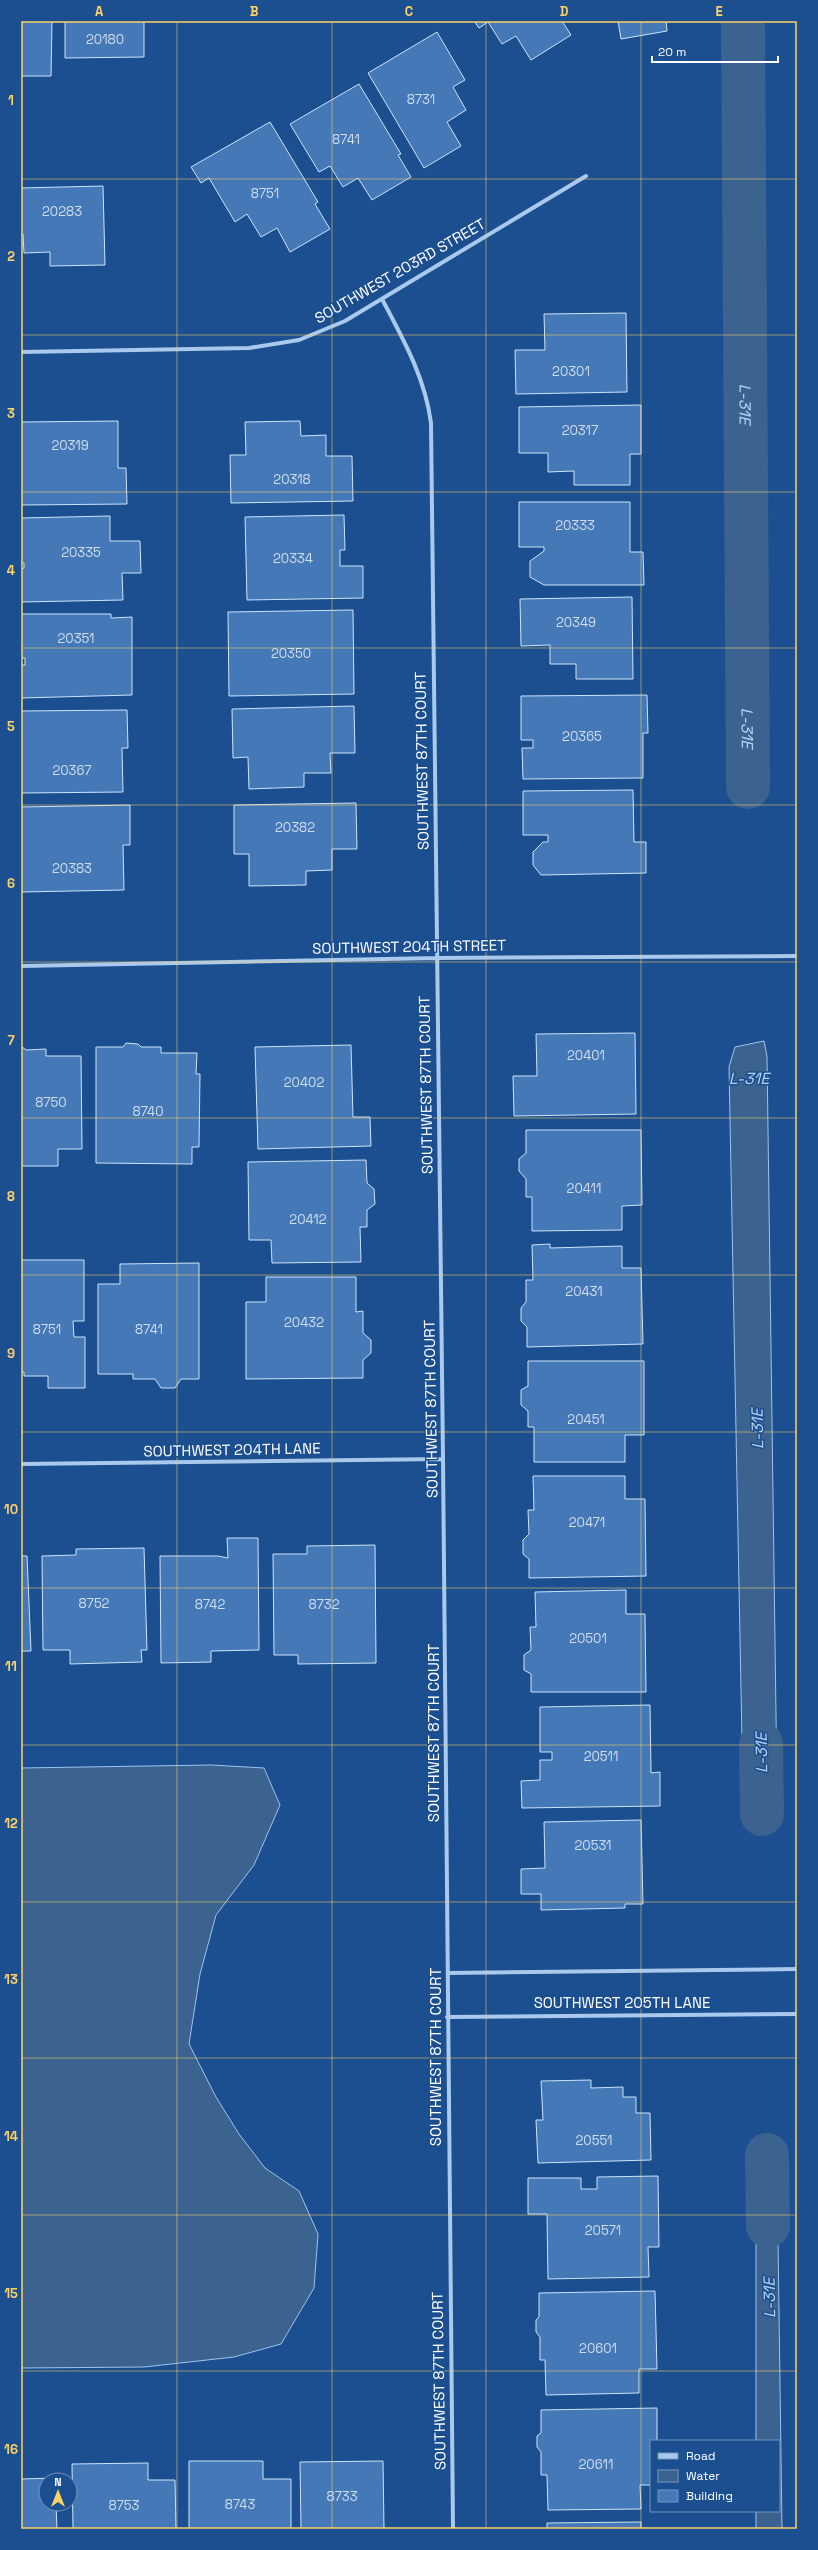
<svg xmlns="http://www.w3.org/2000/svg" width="818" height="2550" font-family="'Space Grotesk',sans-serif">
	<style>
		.water { fill: #3c6290; stroke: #9cc4f0 }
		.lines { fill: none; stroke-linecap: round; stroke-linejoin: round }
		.canal { stroke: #3c6290; stroke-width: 44 }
		.building { fill: #4478b7; stroke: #cfe3fa }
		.street { stroke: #a9c9ee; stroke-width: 4 }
		.grid { fill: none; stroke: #ffd166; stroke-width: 1; stroke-opacity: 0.55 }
		.labels { text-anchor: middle; stroke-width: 3; stroke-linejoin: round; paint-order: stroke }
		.number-label { font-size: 13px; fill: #d0dded }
		.street-label { font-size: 15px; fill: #fff; stroke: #1b4f8f }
		.water-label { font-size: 16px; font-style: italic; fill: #b5d3f5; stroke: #1b4f8f }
		.neatline { fill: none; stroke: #ffd166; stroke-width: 1.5 }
		.grid-label { font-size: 13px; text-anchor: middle; font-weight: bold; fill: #ffd166 }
	</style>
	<rect width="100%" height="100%" fill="#1b4f8f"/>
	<path class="water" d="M764 1041 767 1056 777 1787 775 1805H749L743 1793 729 1067 735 1047Z
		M211 1765 264 1768 280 1805 254 1865 216 1915 200 1974 189 2044 216 2097 239 2134 265 2168 299 2191 318 2234 314 2288 281 2344 234 2357 144 2367 21 2368V1768Z
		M777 2166 782 2529H756V2511H779V2441H756V2167Z"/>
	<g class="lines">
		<g class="canal">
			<path id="s1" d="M743 21 748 787"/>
			<path d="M761 1744 762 1814"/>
			<path d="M767 2155 768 2226"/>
		</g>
	</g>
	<path class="building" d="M21 21H52L51 76H21Z
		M65 21H144V57L65 58Z
		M474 21H562L571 35 531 60 516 36 502 44 488 22 479 28Z
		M618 21H666L667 31 621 39Z
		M437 32 465 80 453 87 466 110 447 122 461 146 424 168 368 73Z
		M359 84 401 154 398 155 411 177 372 200 358 178 343 187 330 166 319 172 290 124Z
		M270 122 318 202 315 204 330 229 290 252 277 228 261 237 247 214 235 222 209 178 201 183 191 167Z
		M103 186 105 265 50 266V252L24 253 23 234 21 235V188Z
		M626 313 627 392 516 394 515 350H545L544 314Z
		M641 405V454H630V485H574V471L548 472V453H519V407Z
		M118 421V468H126L127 504 21 505V422Z
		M300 421 301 436 326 435V456H352L353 501 231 503 230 455H246L245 422Z
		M519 502H630V552H643L644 585H544L530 577V561L544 551V547H519Z
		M344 515 345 550H340V566H363V598L247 600 245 517Z
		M110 516V541H140L141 573H122L123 600 21 602V569L24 568V563H21V518Z
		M632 597 633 679H576V664H550V645L521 646 520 599Z
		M353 610 354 694 229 696 228 612Z
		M21 614H111V618L132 617V695L21 698V665H25V658H21Z
		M647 695 648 733H643V778L523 779 522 748H533V740H521V696Z
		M354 706 355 753H330L331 773H304V787L249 789 248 757 233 758 232 709Z
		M127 710 128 748H122L123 792 21 793V711Z
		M633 790 634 842H646V873L541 875 533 865V852L543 842H548V835H523V791Z
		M356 803 357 849H332V870L306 871V885L249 886V854H234V805Z
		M130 805V845H123L124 890 21 892V807Z
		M635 1033 636 1114 514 1116 513 1076H537L536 1034Z
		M126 1043 138 1044 141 1047H161V1053H197L196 1074H200L199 1147H192V1164L96 1163V1047H123Z
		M351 1045 353 1117H370L371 1146 258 1149 255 1047Z
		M21 1046 26 1050 46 1049V1056H81L82 1149H58V1166H21Z
		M526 1130H641L642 1205 622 1206V1230L532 1231V1197H526V1179L519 1171V1159L526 1153Z
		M366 1160 367 1183 374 1189 375 1204 367 1210V1227H360L361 1262 272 1263 271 1240H249L248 1162Z
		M550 1244V1248L622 1246V1268H641L643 1344 527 1347V1327L521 1321V1308L526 1302V1280H533L532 1245Z
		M21 1260H84V1321H73L74 1337H85V1388H48V1376H24V1372H21Z
		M199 1263V1379H181L175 1388H161L155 1379H133V1374H98V1284H120V1264Z
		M266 1277H356V1312L363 1311V1333L371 1340V1353L363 1360V1378L246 1379V1302H266Z
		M528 1361H644V1435H625V1462H534V1427H528V1411L521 1405V1390L528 1386Z
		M533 1476H625V1499H645L646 1576 529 1578V1559L523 1554V1540L529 1534 528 1510H534Z
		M227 1538H258L259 1650 211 1651V1662L161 1663 160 1556H218L228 1558Z
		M375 1545 376 1663 298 1664V1655H274L273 1554H307V1546Z
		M144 1548 147 1650H141L142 1662 70 1664V1650H43L42 1556 76 1555V1549Z
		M21 1556H27L31 1651H21Z
		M626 1590V1614H645L646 1692H531V1674L524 1670V1655L531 1650 530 1627H536L535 1592Z
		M650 1705 651 1773 660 1772V1806L522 1808 521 1781 540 1780V1760H552V1752H540V1707Z
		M641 1820 643 1904H625V1908L541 1910V1894H521V1869L545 1868 544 1822Z
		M591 2080V2088L623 2087V2097H636V2113H650L651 2160 538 2163 536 2120H543L541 2081Z
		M658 2176 659 2247H648L649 2277 548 2279 547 2214H528V2178H581V2189H597V2177Z
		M655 2291 657 2369H639V2393L546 2395 545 2360H540V2337L536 2332V2320L539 2317V2293Z
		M657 2408V2441H651V2485H640L641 2509 548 2510 547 2475H541V2452L537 2447V2436L541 2433V2410Z
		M189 2461H263V2479H291V2529H189Z
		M383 2461 384 2529H301L300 2462Z
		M148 2463V2480H175L176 2529H73L72 2464Z
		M56 2478V2480H46V2504H56L57 2529H21V2479Z
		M641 2522V2529H547V2523Z"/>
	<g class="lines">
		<path class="street" d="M382 299C403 339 425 377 431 423L443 1459 453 2529
			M21 352 249 348 299 340 345 321 586 176
			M21 966 437 958 797 956
			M21 1464 443 1459
			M448 1973 797 1969
			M447 2017 797 2014"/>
	</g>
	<path class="grid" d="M177 21V2529M332 21V2529M486 21V2529M641 21V2529M21 179H797M21 335H797M21 492H797M21 648H797M21 805H797M21 962H797M21 1118H797M21 1275H797M21 1432H797M21 1588H797M21 1745H797M21 1902H797M21 2058H797M21 2215H797M21 2371H797"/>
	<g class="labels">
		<g class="number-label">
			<text x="105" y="44">20180</text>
			<text x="421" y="104">8731</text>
			<text x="346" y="144">8741</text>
			<text x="265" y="198">8751</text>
			<text x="62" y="216">20283</text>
			<text x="571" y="376">20301</text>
			<text x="580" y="435">20317</text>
			<text x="70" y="450">20319</text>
			<text x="292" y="484">20318</text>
			<text x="575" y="530">20333</text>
			<text x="81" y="557">20335</text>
			<text x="293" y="563">20334</text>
			<text x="576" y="627">20349</text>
			<text x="76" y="643">20351</text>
			<text x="291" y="658">20350</text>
			<text x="582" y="741">20365</text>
			<text x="72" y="775">20367</text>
			<text x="295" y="832">20382</text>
			<text x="72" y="873">20383</text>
			<text x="586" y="1060">20401</text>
			<text x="304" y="1087">20402</text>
			<text x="51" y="1107">8750</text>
			<text x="148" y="1116">8740</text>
			<text x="584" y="1193">20411</text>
			<text x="308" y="1224">20412</text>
			<text x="584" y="1296">20431</text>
			<text x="304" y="1327">20432</text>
			<text x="47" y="1334">8751</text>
			<text x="149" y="1334">8741</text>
			<text x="586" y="1424">20451</text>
			<text x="587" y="1527">20471</text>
			<text x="94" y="1608">8752</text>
			<text x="210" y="1609">8742</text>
			<text x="324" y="1609">8732</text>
			<text x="588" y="1643">20501</text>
			<text x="601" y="1761">20511</text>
			<text x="593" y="1850">20531</text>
			<text x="594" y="2145">20551</text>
			<text x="603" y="2235">20571</text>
			<text x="598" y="2353">20601</text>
			<text x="596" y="2469">20611</text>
			<text x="342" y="2501">8733</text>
			<text x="240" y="2509">8743</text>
			<text x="124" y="2510">8753</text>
		</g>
		<g class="street-label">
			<text transform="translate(400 271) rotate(-30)" y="5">SOUTHWEST 203RD STREET</text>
			<text transform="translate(422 761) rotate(-91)" y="5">SOUTHWEST 87TH COURT</text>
			<text transform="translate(409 947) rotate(-1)" y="5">SOUTHWEST 204TH STREET</text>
			<text transform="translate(426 1085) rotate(-91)" y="5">SOUTHWEST 87TH COURT</text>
			<text transform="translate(431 1409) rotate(-91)" y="5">SOUTHWEST 87TH COURT</text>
			<text transform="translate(232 1450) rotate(-1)" y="5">SOUTHWEST 204TH LANE</text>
			<text transform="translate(434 1733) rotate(-90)" y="5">SOUTHWEST 87TH COURT</text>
			<text x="622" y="2008">SOUTHWEST 205TH LANE</text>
			<text transform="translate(436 2057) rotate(-90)" y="5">SOUTHWEST 87TH COURT</text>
			<text transform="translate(439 2381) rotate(-91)" y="5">SOUTHWEST 87TH COURT</text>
		</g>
		<g class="water-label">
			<text dy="6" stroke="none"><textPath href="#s1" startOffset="383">L-31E</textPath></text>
			<text dy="6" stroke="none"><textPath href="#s1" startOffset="707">L-31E</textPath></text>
			<text x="749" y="1084">L-31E</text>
			<text transform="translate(757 1429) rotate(-91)" y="6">L-31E</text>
			<text transform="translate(761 1753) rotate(-91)" y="6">L-31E</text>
			<text transform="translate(769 2298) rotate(-91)" y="6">L-31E</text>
		</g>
	</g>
	<rect width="818" height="2550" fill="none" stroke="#1b4f8f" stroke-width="44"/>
	<rect x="650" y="2440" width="130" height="72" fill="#1b4f8f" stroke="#7695bc"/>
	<rect x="658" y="2453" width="20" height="6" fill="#a9c9ee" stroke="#7695bc"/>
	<text x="686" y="2460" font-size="12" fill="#ffffff">Road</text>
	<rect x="658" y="2470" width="20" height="12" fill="#3c6290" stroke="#7695bc"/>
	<text x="686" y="2480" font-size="12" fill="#ffffff">Water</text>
	<rect x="658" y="2490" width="20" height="12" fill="#4478b7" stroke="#7695bc"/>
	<text x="686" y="2500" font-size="12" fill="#ffffff">Building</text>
	<g transform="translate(58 2492)"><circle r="19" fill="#1b4f8f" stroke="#7695bc"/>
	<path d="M0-3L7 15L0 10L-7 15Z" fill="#ffd166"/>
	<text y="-6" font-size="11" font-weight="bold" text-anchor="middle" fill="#ffffff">N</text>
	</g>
	<path d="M652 56v6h126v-6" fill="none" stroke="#ffffff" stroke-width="2"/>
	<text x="658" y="56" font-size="12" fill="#ffffff" stroke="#1b4f8f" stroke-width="3" paint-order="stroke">20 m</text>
	<rect x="22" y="22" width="774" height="2506" class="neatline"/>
	<g class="grid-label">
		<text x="99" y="16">A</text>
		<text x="254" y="16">B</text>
		<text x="409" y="16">C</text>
		<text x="564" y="16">D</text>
		<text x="719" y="16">E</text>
		<text x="11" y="105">1</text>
		<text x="11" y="261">2</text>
		<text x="11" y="418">3</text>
		<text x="11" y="575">4</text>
		<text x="11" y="731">5</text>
		<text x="11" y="888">6</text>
		<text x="11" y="1045">7</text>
		<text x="11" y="1201">8</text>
		<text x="11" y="1358">9</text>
		<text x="11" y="1514">10</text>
		<text x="11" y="1671">11</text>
		<text x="11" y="1828">12</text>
		<text x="11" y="1984">13</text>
		<text x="11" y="2141">14</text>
		<text x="11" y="2298">15</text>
		<text x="11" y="2454">16</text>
	</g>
</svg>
